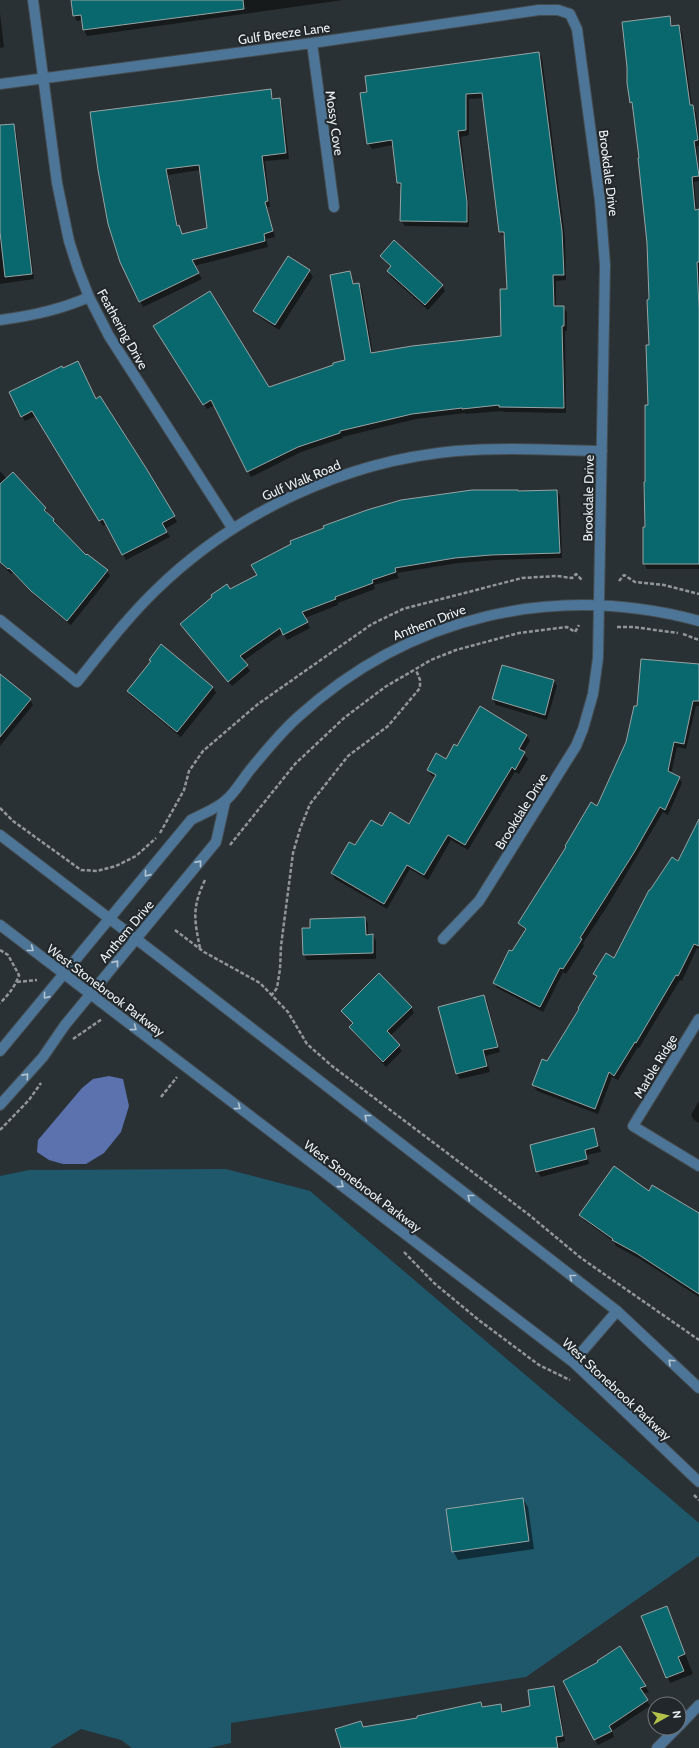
<svg xmlns="http://www.w3.org/2000/svg" width="699" height="1748" font-family="Cabin,sans-serif">
	<style>
		.green { fill: #1f576b }
		.water { fill: #5b72ae }
		.shadow { fill: #0007; fill-rule: evenodd }
		.building { fill: #08686e; stroke: #99a3a3; fill-rule: evenodd }
		.lines { fill: none; stroke-linecap: round; stroke-linejoin: round }
		.minor-casing { stroke: #454c4f; stroke-width: 12 }
		.tertiary-casing { stroke: #454c4f; stroke-width: 12 }
		.path { stroke: #919799; stroke-width: 2.5; stroke-dasharray: 4 2; stroke-linecap: butt }
		.minor { stroke: #4d7598; stroke-width: 10 }
		.tertiary { stroke: #4d7598; stroke-width: 10 }
		.oneway { stroke: #b4c5d2 }
		.labels { text-anchor: middle; stroke-width: 4; stroke-linejoin: round; paint-order: stroke }
		.street-label { font-size: 13px; fill: #ebf0f2; stroke: #21272a }
	</style>
	<rect width="100%" height="100%" fill="#2a3134"/>
	<path class="green" d="M226 1169 310 1191 699 1523V1556L526 1677 231 1723V1743L209 1748H132L121 1740 81 1729 50 1748H0V1176L29 1170Z"/>
	<path class="water" d="M109 1076 123 1079 129 1106 121 1132 104 1153 86 1164H63L49 1160 37 1152 38 1140 82 1088 93 1079Z"/>
	<path class="shadow" d="M72 0H343L87 36 84 30 83 20 77 21 74 16Z
		M0 13 4 47 0 48Z
		M669 17 673 27 679 26 682 32 692 106 696 112 699 135V146H697L699 181 694 182 697 211 699 210V569H647L644 563 649 406 648 243 633 107 630 102Z
		M539 53 542 58 565 237 566 280 556 281V307H563L567 312V331H565L566 413 503 412 502 411 466 414 465 413 416 419 342 437 343 438 301 452 251 477 215 405 207 409 157 332 269 388 346 361 350 272 354 285 359 284 362 289 373 354 502 337 508 290 505 237H504L500 232 484 98 469 99V135L461 137 469 208V227L405 226 401 221V188L398 183 393 145 372 149 368 143Z
		M270 90 274 100 279 99 282 104 289 159 265 161 270 207H267L275 237 266 239 268 247 194 266 202 279 143 307 121 262 99 170ZM200 170 208 228 183 235 178 226 168 175Z
		M13 125 16 130 34 279 0 284V126Z
		M381 256 442 285 445 291 428 310 391 277 388 271 391 267Z
		M289 258 309 271 313 277 279 330 258 316 255 311Z
		M63 370 96 400 146 469 177 522 165 529 170 537 126 560 107 524 103 526 36 416 25 421 22 416Z
		M0 471 7 479 12 473 45 509 57 526 86 557 107 571 110 576 71 625 35 596 13 573 11 574 0 563Z
		M472 491 519 492 557 491 560 496 562 558 495 560 458 563 397 573 399 578 374 585 375 589 338 603V605L305 618 310 628 287 640 283 633 243 661 250 671 232 686 181 624 229 590 401 501Z
		M150 660 213 687 216 693 181 737 131 696 128 691 151 662Z
		M699 665V706H696L686 749 677 747 671 774 679 777 682 783 668 815 663 812 608 905 583 943 584 946 566 974 563 972 543 1012 497 988 494 983 526 932 519 923 598 807 627 742 638 708Z
		M0 674 30 700 33 705 0 746Z
		M554 681 557 686 547 720 496 705 493 699Z
		M527 735 530 741 523 752 528 759 519 774 515 772 468 850 451 840 428 880 410 869 387 909 335 879 332 873 356 847 382 827 409 825 436 778 431 775 428 770 446 760 457 747Z
		M699 822V949L697 948 682 981 680 980 639 1048 638 1047 618 1080 612 1077 598 1114 537 1091 533 1085 580 1010 597 978 594 974 615 959 678 862Z
		M365 918 368 924V936L373 935 376 941V959L307 960 304 955 311 929Z
		M484 996 487 1001 500 1052 486 1056 490 1072 460 1079 457 1074 439 1007Z
		M411 1007 414 1013 390 1036 402 1051 386 1067 354 1033 350 1027 354 1024 342 1011Z
		M699 1101V1123L694 1120 691 1115Z
		M593 1129 596 1135 601 1152 587 1155 589 1164 541 1177 537 1171Z
		M649 1192 699 1214V1297L640 1259 616 1246 614 1242 584 1220 580 1215Z
		M523 1499 528 1507 534 1549 458 1560 453 1551Z
		M669 1613 693 1674 670 1683 643 1617Z
		M620 1647 649 1692 643 1694 650 1706 612 1731 614 1737 598 1745 564 1681 599 1663Z
		M554 1687 557 1692 565 1741 559 1743 560 1748H342L360 1722 364 1728 418 1719 481 1703 483 1708 500 1705 504 1712 531 1707Z"/>
	<path class="building" d="M71 0H243L244 9 83 30 81 15 73 16Z
		M670 16 671 26 679 25 690 105H693L698 140 694 141 699 176 692 177 695 210 699 209V262H697L699 309V564H643V527H645L644 482H645V405H648L646 345H649L647 300 649 299 647 243 638 158H639L632 102 630 103 627 83V67L622 22Z
		M539 52 562 231 564 275H553L554 306H564V326H562L564 408 499 407V405L462 409V408L412 414 340 431V433L298 447 247 472 211 400 203 405 153 326 210 291 269 387 333 365V363L345 360 330 275 350 271 353 284 359 283 371 353 412 346 501 336 500 289H507L504 232H499L482 93 466 94V130L458 131 467 202V222L400 221 401 183H397L392 140 367 144 360 93 367 92 365 76Z
		M271 89 272 99 280 98 286 153 262 156 268 201 265 202 273 231 264 234 265 241 192 260 199 273 139 302 120 262 108 224 98 170 90 112ZM199 165 207 228 182 234 179 225 177 226 166 169Z
		M14 124 32 274 5 277 0 232V125Z
		M394 240 443 285 425 305 387 271 391 266 380 256Z
		M288 256 310 270 275 325 253 311Z
		M78 361 96 399 100 396 146 468 175 516 162 523 167 532 122 555 103 519 99 521 32 411 21 417 9 392 62 366 63 368Z
		M13 472 46 508 44 510 54 519 53 521 86 555 87 554 108 570 67 621 31 591 9 568 8 569 0 562V484Z
		M472 490H518V491L557 490 560 553 491 555 455 558 395 568 396 572 372 580 373 583 335 597 336 599 302 612 308 622 283 635 280 628 240 656 248 665 228 682 180 624 212 597 211 595 227 584 230 589 257 575 251 565 291 544 290 541 324 528 323 526 367 510 401 500Z
		M161 644 213 687 177 732 127 691 151 661 149 660Z
		M641 659 699 664V701H693L684 744 674 742 668 771 680 777 665 810 660 807 635 851 580 938 582 939 563 969 560 968 540 1007 493 983 509 950 512 951 526 929 518 923 566 847 565 846 591 802 597 806 626 742 634 706H637Z
		M502 665 554 680 545 715 492 699Z
		M0 674 31 699 0 737Z
		M480 706 527 735 519 749 525 752 515 770 512 767 465 845 448 835 424 875 407 865 384 904 331 873 349 842 355 845 371 820 382 826 390 812 409 824 436 775 427 770 436 753 446 759 454 744 457 746Z
		M699 819V946L694 944 678 976 676 975 636 1043 635 1042 614 1076 609 1072 595 1109 532 1085 542 1059 547 1061 579 1009 578 1008 597 976 593 974 606 953 614 958 649 890H650L672 857 678 861Z
		M365 917 366 935 373 934V953L303 955 302 928H310V919Z
		M379 973 412 1007 387 1031 400 1045 383 1062 349 1027 353 1023 341 1011Z
		M484 995 498 1047 483 1050 487 1066 456 1074 438 1007Z
		M594 1128 598 1146 585 1150 587 1159 536 1172 530 1145Z
		M614 1166 649 1191 652 1185 699 1213V1294L636 1253 612 1240 613 1239 579 1215Z
		M523 1498 529 1541 452 1552 446 1509Z
		M667 1606 685 1654 678 1657 684 1671 666 1678 641 1616Z
		M620 1646 646 1686 640 1688 648 1700 609 1726 612 1731 594 1740 563 1681 598 1662 597 1661Z
		M554 1686 563 1736 556 1737 558 1748H341L335 1729 361 1721 363 1727 417 1718V1716L481 1702 482 1707 501 1704 502 1712 530 1706 528 1690Z"/>
	<g class="lines">
		<defs>
			<path id="minor" d="M33 0 57 183 69 241 78 269 89 297 109 336 233 529
				M312 43 334 207
				M0 84 312 43 539 10H558L570 14 577 29 600 201 605 265 598 658 593 694 583 729 576 746 479 901 443 939
				M0 320C31 316 60 310 89 297
				M0 620 77 682C102 651 127 618 156 590 236 512 345 461 456 451 504 447 553 450 602 451
				M699 1019 633 1126 699 1166
				M679 1726 699 1705
				M657 1748 677 1728"/>
			<path id="tertiary" d="M0 835 161 958 617 1311 699 1388
				M0 925 573 1362 699 1482
				M0 1051 191 820C202 814 216 809 225 801 235 793 242 780 250 770 265 752 280 733 298 717 409 616 554 582 699 621
				M0 1105 43 1057 65 1025 216 842 225 802
				M573 1362 617 1311"/>
		</defs>
		<use href="#minor" class="minor-casing"/>
		<use href="#tertiary" class="tertiary-casing"/>
		<path class="path" d="M619 581 624 575 635 582 664 585 699 594
			M617 627H633L678 633
			M683 634 699 640
			M0 808 13 821 81 870 97 871 116 866 136 856 156 838
			M160 833 184 790 189 771 203 751 258 704 372 624 403 609 522 578 557 576 572 578 576 574 582 580
			M230 845 295 764 344 718 385 687 431 660 456 650 519 633 567 627 575 632 579 625
			M175 930 204 952 260 983 288 1012 307 1044 332 1066 528 1214 581 1258 699 1340
			M200 948C194 919 192 907 205 880
			M0 950 8 955 19 975C15 987 8 995 0 1003
			M17 982 37 980
			M271 996 277 988 280 969 281 946 293 853 300 829 310 804 348 756 388 726 420 688V680L416 670
			M73 1039 102 1019
			M161 1097 177 1077
			M0 1130 29 1100 41 1083
			M404 1252 434 1283 480 1321 539 1365 570 1380
			M694 1495 699 1500"/>
		<use href="#minor" class="minor"/>
		<use href="#tertiary" class="tertiary"/>
	</g>
	<defs><path id="oneway-chevron" d="M-2-3.5L2.5 0L-2 3.5" fill="none" stroke-width="1.6" stroke-linecap="round" stroke-linejoin="round"/></defs>
	<g class="oneway">
		<use href="#oneway-chevron" transform="translate(199 863) rotate(-51)"/>
		<use href="#oneway-chevron" transform="translate(147 874) rotate(129)"/>
		<use href="#oneway-chevron" transform="translate(31 949) rotate(38)"/>
		<use href="#oneway-chevron" transform="translate(116 963) rotate(-51)"/>
		<use href="#oneway-chevron" transform="translate(46 996) rotate(129)"/>
		<use href="#oneway-chevron" transform="translate(134 1028) rotate(37)"/>
		<use href="#oneway-chevron" transform="translate(26 1076) rotate(-48)"/>
		<use href="#oneway-chevron" transform="translate(238 1107) rotate(37)"/>
		<use href="#oneway-chevron" transform="translate(367 1117) rotate(-142)"/>
		<use href="#oneway-chevron" transform="translate(341 1185) rotate(37)"/>
		<use href="#oneway-chevron" transform="translate(470 1197) rotate(-142)"/>
		<use href="#oneway-chevron" transform="translate(572 1277) rotate(-142)"/>
		<use href="#oneway-chevron" transform="translate(671 1362) rotate(-137)"/>
	</g>
	<g class="labels">
		<g class="street-label">
			<text transform="translate(284 33) rotate(-8)" y="5">Gulf Breeze Lane</text>
			<text transform="translate(335 123) rotate(82)" y="5">Mossy Cove</text>
			<text transform="translate(609 173) rotate(83)" y="5">Brookdale Drive</text>
			<text transform="translate(123 329) rotate(61)" y="5">Feathering Drive</text>
			<text transform="translate(301 480) rotate(-23)" y="5">Gulf Walk Road</text>
			<text transform="translate(588 498) rotate(-89)" y="5">Brookdale Drive</text>
			<text transform="translate(429 622) rotate(-21)" y="5">Anthem Drive</text>
			<text transform="translate(521 811) rotate(-58)" y="5">Brookdale Drive</text>
			<text transform="translate(126 931) rotate(-50)" y="5">Anthem Drive</text>
			<text transform="translate(106 990) rotate(37)" y="5">West Stonebrook Parkway</text>
			<text transform="translate(655 1066) rotate(-59)" y="5">Marble Ridge</text>
			<text transform="translate(363 1186) rotate(37)" y="5">West Stonebrook Parkway</text>
			<text transform="translate(617 1389) rotate(43)" y="5">West Stonebrook Parkway</text>
		</g>
	</g>
	<g transform="translate(667 1716) rotate(82)"><circle r="19" fill="#21272a" stroke="#72777a"/>
	<path d="M0-3L7 15L0 10L-7 15Z" fill="#b4c24a"/>
	<text y="-6" font-size="11" font-weight="bold" text-anchor="middle" fill="#ebf0f2">N</text>
	</g>
</svg>
